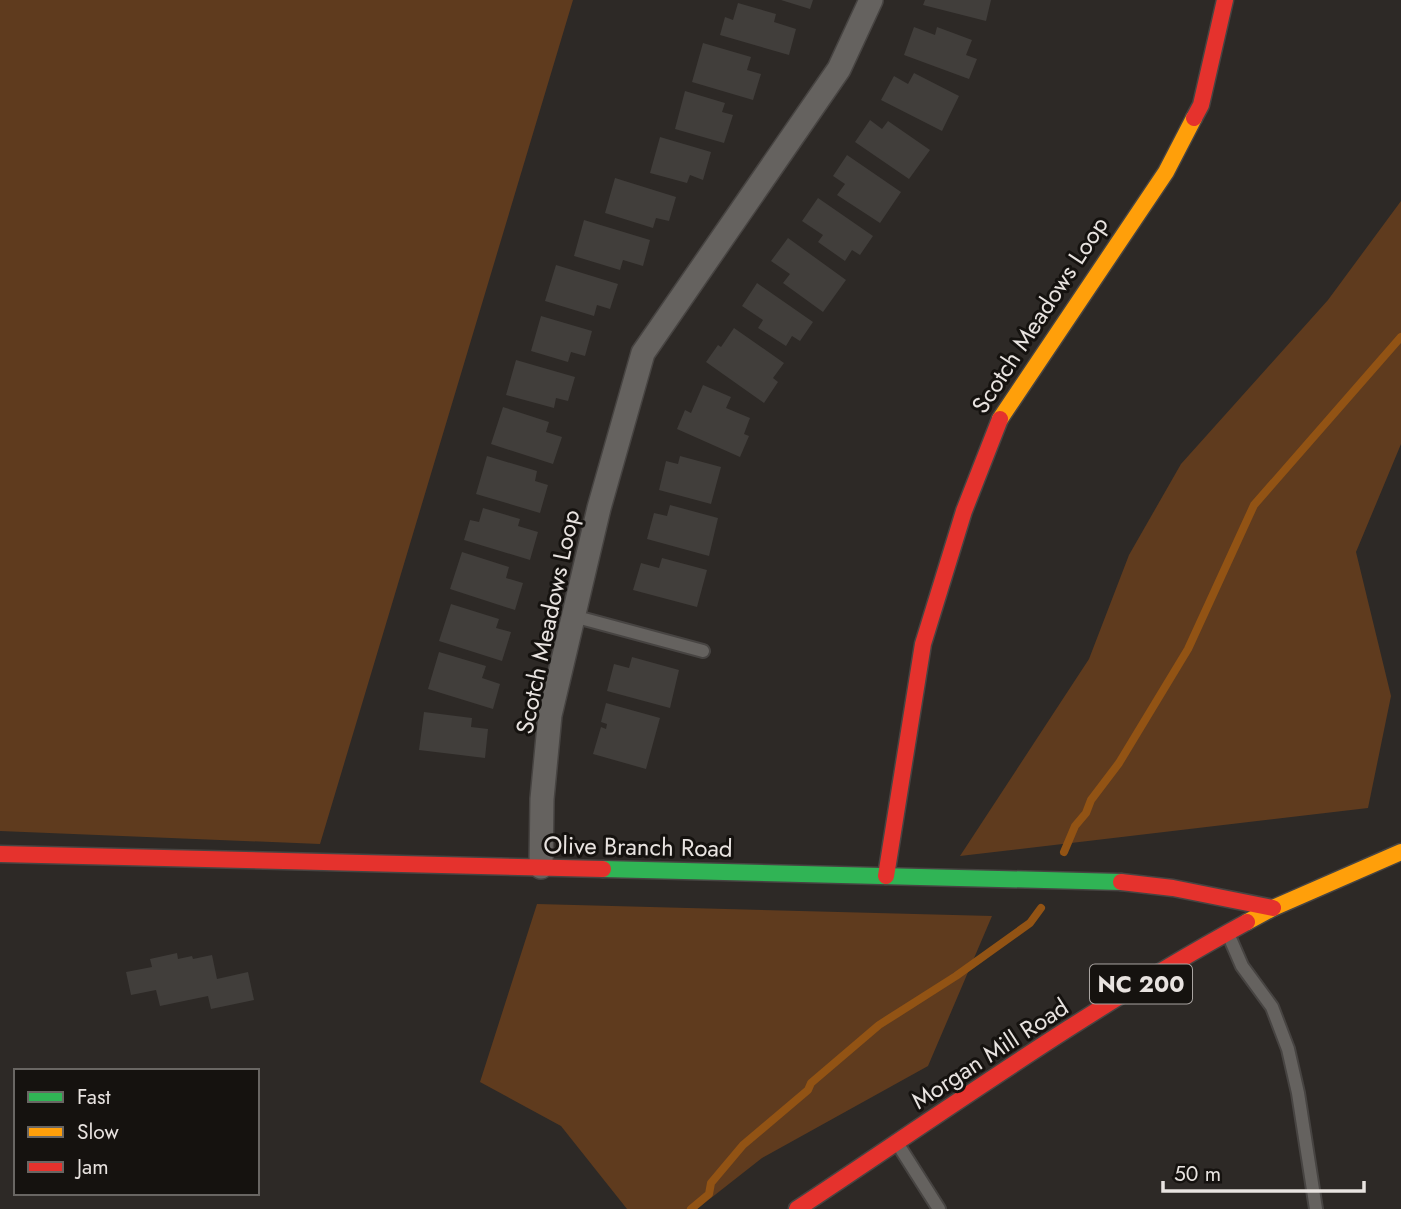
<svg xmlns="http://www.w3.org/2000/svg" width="1401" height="1209" font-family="Jost,sans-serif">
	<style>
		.green { fill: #5f3b1e }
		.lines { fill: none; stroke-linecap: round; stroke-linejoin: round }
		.stream { stroke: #925314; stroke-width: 8 }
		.building { fill: #413e3b }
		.lane-casing { stroke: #474442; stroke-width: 16 }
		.street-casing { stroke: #474442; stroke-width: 26 }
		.fast-casing { stroke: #474442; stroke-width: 19 }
		.slow-casing { stroke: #474442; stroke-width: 19 }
		.jam-casing { stroke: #474442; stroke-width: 19 }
		.lane { stroke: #65625f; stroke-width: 12 }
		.street { stroke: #65625f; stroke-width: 23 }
		.fast { stroke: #30b455; stroke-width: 16 }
		.slow { stroke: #ff9f0a; stroke-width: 16 }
		.jam { stroke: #e5322d; stroke-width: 16 }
		.labels { text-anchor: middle; stroke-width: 6; stroke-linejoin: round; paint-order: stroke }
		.shield { fill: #15120f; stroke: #a9a4a1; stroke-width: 2 }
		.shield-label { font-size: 23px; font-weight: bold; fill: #e8e3e0 }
		.street-label { font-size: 24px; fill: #e8e3e0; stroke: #15120f }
	</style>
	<rect width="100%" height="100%" fill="#2d2926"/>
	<path class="green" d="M0 0H573L320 844 0 831Z
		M1401 201V444L1356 552 1391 696 1368 808 960 856 1089 659 1129 555 1181 464 1328 300Z
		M537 904 992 916 928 1066 762 1158 697 1209H627L561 1126 480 1082Z"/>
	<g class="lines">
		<path class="stream" d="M1064 852 1075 826 1086 813 1091 800 1119 763 1188 649 1254 505 1401 337
			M691 1209 709 1194 711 1183 743 1145 808 1090 811 1083 879 1025 956 976 1030 923 1041 908"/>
	</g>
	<path class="building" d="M781 0H813L810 9Z
		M925 0H991L986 21 923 5Z
		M738 3 776 14 774 22 796 29 789 55 720 35 725 17 733 20Z
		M914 27 935 35 937 27 972 40 966 55 977 59 969 79 904 55Z
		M703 43 751 57 747 70 761 74 753 100 692 82Z
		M914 73 959 96 942 131 881 100 894 76 908 84Z
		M685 91 725 103 722 112 733 115 724 143 675 129Z
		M870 120 882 129 888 121 930 150 909 179 855 142Z
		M660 137 711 152 703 180 690 175 687 183 650 173Z
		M847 155 901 192 880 223 837 195 845 184 833 176Z
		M615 178 676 197 669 221 656 218 653 228 605 213Z
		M818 198 873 236 860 255 852 250 845 261 818 242 823 235 802 221Z
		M584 220 650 240 643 266 623 260 620 270 574 256Z
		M788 238 846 280 823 312 783 283 790 274 771 261Z
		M556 265 618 284 610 309 597 305 594 316 545 301Z
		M757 283 813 322 800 341 792 336 786 346 758 328 763 320 742 306Z
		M541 316 592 331 585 356 571 352 568 362 531 351Z
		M734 328 784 363 773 378 778 382 764 403 706 362 718 345 721 347Z
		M516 360 575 377 568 401 556 398 554 408 506 395Z
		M703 385 731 397 726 408 750 418 744 434 749 436 740 457 677 429 685 410 691 413Z
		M503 407 549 422 546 432 562 437 553 464 491 444Z
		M487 456 537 471 535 481 548 485 540 513 476 494Z
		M680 456 721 467 711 504 659 490 666 461 678 464Z
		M670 505 718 518 709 556 647 539 654 513 667 516Z
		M483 508 520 519 518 526 538 532 530 560 464 540 470 520 479 522Z
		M462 552 509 567 506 578 523 583 515 610 450 589Z
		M662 558 707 570 697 607 633 590 641 563 659 568Z
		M451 604 499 619 496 628 511 632 502 661 439 641Z
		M439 652 486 666 482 678 500 684 493 709 428 689Z
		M632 657 679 670 670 708 607 691 614 664 629 668Z
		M606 703 660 718 646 769 593 754 601 727 606 729 607 724 601 722Z
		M424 712 472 718 471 727 488 729 485 758 419 750Z
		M177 953 178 959 192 956 193 959 212 955 217 979 248 972 254 1000 211 1009 208 996 160 1006 156 990 131 995 126 972 152 967 150 959Z"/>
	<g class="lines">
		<defs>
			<path id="lane" d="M573 616 703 651
				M1229 936 1242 966 1272 1007 1288 1049 1298 1093 1316 1209
				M899 1146 939 1209"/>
			<path id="street" d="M541 867 542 799 550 715 599 508 643 353 839 69 871 0"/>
			<path id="fast" d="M603 869 1121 882"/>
			<path id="slow" d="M1000 419 1166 172 1194 118
				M1247 922 1273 908 1401 852"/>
			<path id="jam" d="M1194 118 1201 105 1225 0
				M0 854 603 869
				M886 876 923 644 964 511 1000 419
				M1121 882 1173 888 1273 908
				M797 1209C945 1111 1091 1007 1247 922"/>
		</defs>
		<use href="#lane" class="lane-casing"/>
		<use href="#street" class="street-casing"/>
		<use href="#fast" class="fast-casing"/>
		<use href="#slow" class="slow-casing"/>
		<use href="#jam" class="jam-casing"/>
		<use href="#lane" class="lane"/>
		<use href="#street" class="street"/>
		<use href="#fast" class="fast"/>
		<use href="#slow" class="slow"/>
		<use href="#jam" class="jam"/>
	</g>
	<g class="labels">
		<rect class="shield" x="1090" y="964.5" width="102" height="39" rx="5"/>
		<g class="shield-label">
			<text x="1141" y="992">NC 200</text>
		</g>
		<g class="street-label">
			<text transform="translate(1040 315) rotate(-57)" y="8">Scotch Meadows Loop</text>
			<text transform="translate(548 622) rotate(-78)" y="8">Scotch Meadows Loop</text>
			<text transform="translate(638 847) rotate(1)" y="8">Olive Branch Road</text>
			<text transform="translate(990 1054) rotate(-33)" y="8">Morgan Mill Road</text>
		</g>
	</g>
	<rect x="14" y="1069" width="245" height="126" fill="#15120f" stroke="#696663" stroke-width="2"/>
	<rect x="28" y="1092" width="35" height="10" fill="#30b455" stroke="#696663" stroke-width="2"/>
	<text x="77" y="1104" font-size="21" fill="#e8e3e0">Fast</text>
	<rect x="28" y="1127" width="35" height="10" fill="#ff9f0a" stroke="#696663" stroke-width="2"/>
	<text x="77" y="1139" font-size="21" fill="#e8e3e0">Slow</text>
	<rect x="28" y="1162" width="35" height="10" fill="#e5322d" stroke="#696663" stroke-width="2"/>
	<text x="77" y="1174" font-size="21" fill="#e8e3e0">Jam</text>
	<path d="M1163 1181v10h201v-10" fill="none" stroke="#e8e3e0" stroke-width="3.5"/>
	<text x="1174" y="1181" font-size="21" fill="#e8e3e0" stroke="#15120f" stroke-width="5" paint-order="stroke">50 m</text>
</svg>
